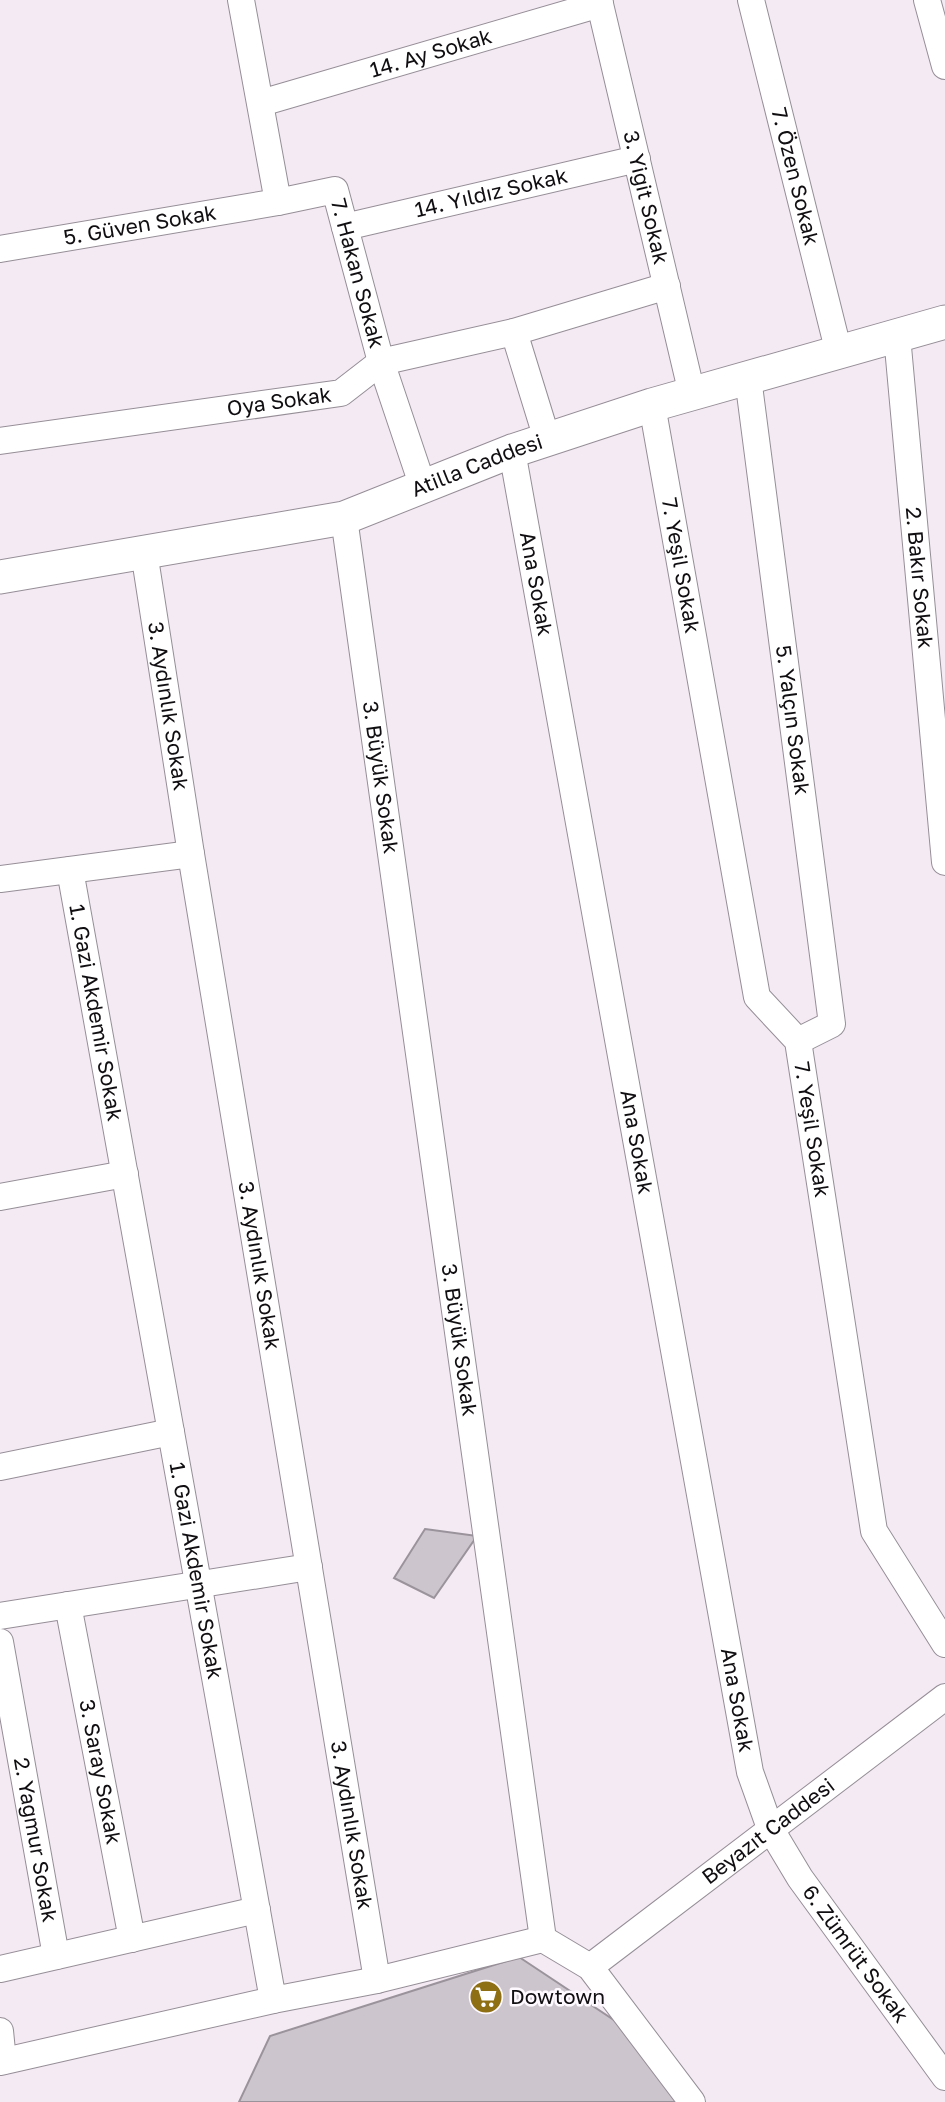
<svg xmlns="http://www.w3.org/2000/svg" width="945" height="2102" font-family="'Golos Text',sans-serif">
	<style>
		.building { fill: #cdc5ce; stroke: #9b939c; stroke-width: 2 }
		.lines { fill: none; stroke-linecap: round; stroke-linejoin: round }
		.minor-casing { stroke: #968e97; stroke-width: 28 }
		.tertiary-casing { stroke: #968e97; stroke-width: 35 }
		.minor { stroke: #fff; stroke-width: 26 }
		.tertiary { stroke: #fff; stroke-width: 33 }
		.labels { text-anchor: middle; stroke-width: 5; stroke-linejoin: round; paint-order: stroke }
		.street-label { font-size: 21px; fill: #110e11; stroke: #fef9ff }
		.poi-label { font-size: 21px; fill: #110e11; stroke: #fef9ff; text-anchor: start }
	</style>
	<rect width="100%" height="100%" fill="#f3eaf4"/>
	<path class="building" d="M425 1529 477 1536 434 1598 394 1578Z
		M519 1957 647 2042 689 2102H239L270 2036Z"/>
	<g class="lines">
		<defs>
			<g id="minor">
				<path id="s1" d="M241 0 278 202 335 190 381 362 423 487"/>
				<path id="s2" d="M599 0 692 394"/>
				<path id="s3" d="M751 0 839 353"/>
				<path d="M927 0 945 66"/>
				<path id="s4" d="M261 103 600 4"/>
				<path id="s5" d="M345 227 637 159"/>
				<path id="s6" d="M0 249 278 202"/>
				<path d="M514 332 547 439"/>
				<path id="s7" d="M897 336 945 862"/>
				<path id="s8" d="M748 378 832 1024 798 1041"/>
				<path id="s9" d="M652 405 757 997 798 1041 874 1531 945 1644"/>
				<path id="s10" d="M0 441 341 393 381 362 514 332 667 286"/>
				<path id="s11" d="M512 451 750 1772 770 1828 800 1878 945 2077"/>
				<path id="s12" d="M344 518 543 1939 590 1967 692 2102"/>
				<path id="s13" d="M144 552 191 854 377 1980"/>
				<path id="s14" d="M70 870 273 2000 377 1980 543 1939"/>
				<path d="M0 879 191 854"/>
				<path d="M0 1197 125 1174"/>
				<path d="M0 1467 171 1432"/>
				<path id="s15" d="M68 1605 132 1939"/>
				<path d="M0 1616 309 1567"/>
				<path id="s16" d="M0 1642 56 1956"/>
				<path id="s17" d="M590 1967 945 1697"/>
				<path d="M0 1969 257 1910"/>
				<path d="M0 2031 3 2061"/>
				<path d="M0 2062 273 2000"/>
			</g>
			<g id="tertiary">
				<path id="s18" d="M0 577 344 518 512 451 652 405 945 322"/>
			</g>
		</defs>
		<use href="#minor" class="minor-casing"/>
		<use href="#tertiary" class="tertiary-casing"/>
		<use href="#minor" class="minor"/>
		<use href="#tertiary" class="tertiary"/>
	</g>
	<defs>
		<symbol id="supermarket-disc" viewBox="-11 -11 22 22"><circle r="9.5" fill="#8e6f13" stroke="#fef9ff"/><path d="M-6-5.5h2.5l.6 2H6L4.5 2H-2.5L-4.4-4H-6ZM-1.5 3.2a1.3 1.3 0 1 0 .1 0ZM3 3.2a1.3 1.3 0 1 0 .1 0Z" fill="#fff"/></symbol>
	</defs>
	<g fill-rule="evenodd">
		<use href="#supermarket-disc" x="467" y="1978" width="38" height="38"/>
	</g>
	<g class="labels">
		<g class="street-label">
			<text dy="7" stroke="none"><textPath href="#s4" startOffset="177">14. Ay Sokak</textPath></text>
			<text dy="7" stroke="none"><textPath href="#s3" startOffset="182">7. Özen Sokak</textPath></text>
			<text dy="7" stroke="none"><textPath href="#s5" startOffset="150">14. Yıldız Sokak</textPath></text>
			<text dy="7" stroke="none"><textPath href="#s2" startOffset="203">3. Yiğit Sokak</textPath></text>
			<text dy="7" stroke="none"><textPath href="#s6" startOffset="142">5. Güven Sokak</textPath></text>
			<text dy="7" stroke="none"><textPath href="#s1" startOffset="350">7. Hakan Sokak</textPath></text>
			<text dy="7" stroke="none"><textPath href="#s10" startOffset="282">Oya Sokak</textPath></text>
			<text dy="7" stroke="none"><textPath href="#s18" startOffset="492">Atilla Caddesi</textPath></text>
			<text dy="7" stroke="none"><textPath href="#s9" startOffset="163">7. Yeşil Sokak</textPath></text>
			<text dy="7" stroke="none"><textPath href="#s7" startOffset="243">2. Bakır Sokak</textPath></text>
			<text dy="7" stroke="none"><textPath href="#s11" startOffset="135">Ana Sokak</textPath></text>
			<text dy="7" stroke="none"><textPath href="#s13" startOffset="156">3. Aydınlık Sokak</textPath></text>
			<text dy="7" stroke="none"><textPath href="#s8" startOffset="345">5. Yalçın Sokak</textPath></text>
			<text dy="7" stroke="none"><textPath href="#s12" startOffset="262">3. Büyük Sokak</textPath></text>
			<text dy="7" stroke="none"><textPath href="#s14" startOffset="145">1. Gazi Akdemir Sokak</textPath></text>
			<text dy="7" stroke="none"><textPath href="#s9" startOffset="751">7. Yeşil Sokak</textPath></text>
			<text dy="7" stroke="none"><textPath href="#s11" startOffset="702">Ana Sokak</textPath></text>
			<text dy="7" stroke="none"><textPath href="#s13" startOffset="723">3. Aydınlık Sokak</textPath></text>
			<text dy="7" stroke="none"><textPath href="#s12" startOffset="830">3. Büyük Sokak</textPath></text>
			<text dy="7" stroke="none"><textPath href="#s14" startOffset="712">1. Gazi Akdemir Sokak</textPath></text>
			<text dy="7" stroke="none"><textPath href="#s11" startOffset="1269">Ana Sokak</textPath></text>
			<text dy="7" stroke="none"><textPath href="#s15" startOffset="170">3. Saray Sokak</textPath></text>
			<text dy="7" stroke="none"><textPath href="#s13" startOffset="1290">3. Aydınlık Sokak</textPath></text>
			<text dy="7" stroke="none"><textPath href="#s17" startOffset="224">Beyazıt Caddesi</textPath></text>
			<text dy="7" stroke="none"><textPath href="#s16" startOffset="201">2. Yağmur Sokak</textPath></text>
			<text dy="7" stroke="none"><textPath href="#s11" startOffset="1554">6. Zümrüt Sokak</textPath></text>
		</g>
		<g class="poi-label">
			<text x="510" y="2004">Dowtown</text>
		</g>
	</g>
</svg>
